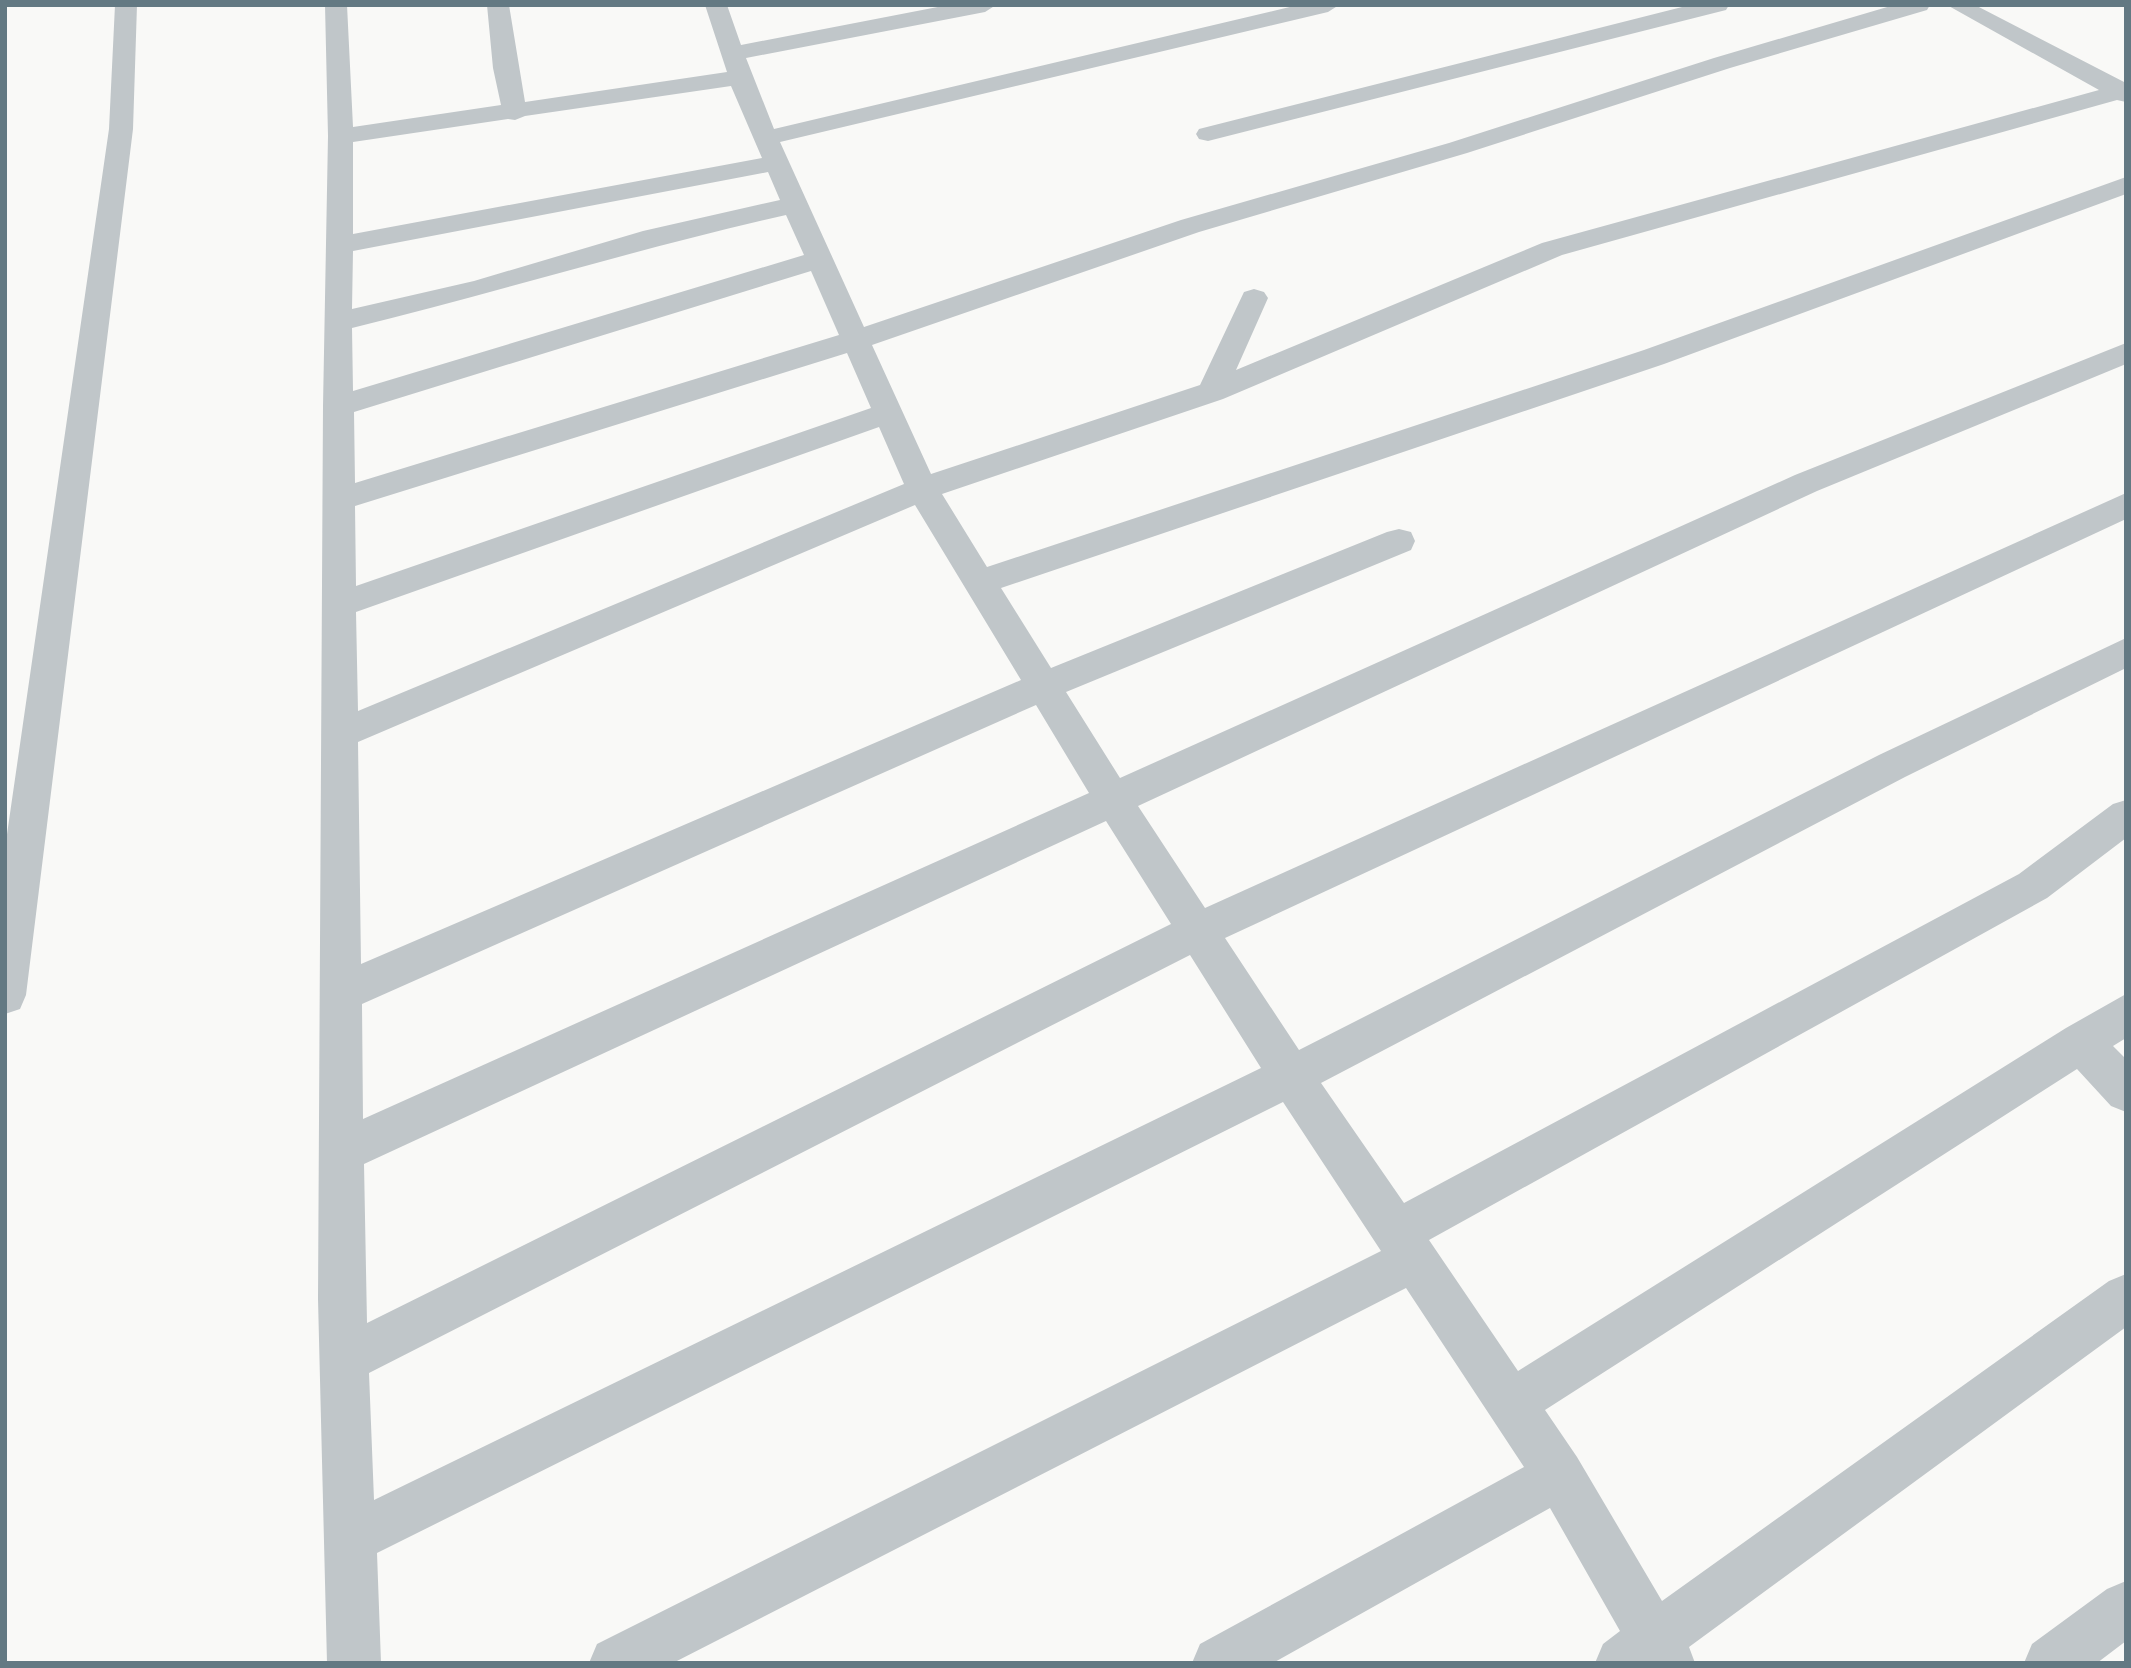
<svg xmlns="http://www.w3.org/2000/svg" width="2131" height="1668" font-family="'Roboto Condensed',sans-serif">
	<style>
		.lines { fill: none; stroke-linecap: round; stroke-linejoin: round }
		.minor { fill: #c0c6c9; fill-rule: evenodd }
	</style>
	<rect width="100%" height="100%" fill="#f9f9f7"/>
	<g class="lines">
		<path class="minor" d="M115 5H137L133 129 26 995 20 1009 5 1014V848L109 129Z
			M325 5H347L353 127 501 105 493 68 487 5H509L525 102 727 72 705 5H727L741 45 948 5H996L985 12 746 58 774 129 1298 5H1339L1328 12 780 142 864 327 1181 220 1449 143 1714 58 1894 5H1930L1927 10 1730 68 1467 153 1199 232 872 345 931 474 1200 385 1244 292 1254 289 1264 292 1268 298 1236 370 1542 243 2099 90 1947 5H1975L2126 83V102L2117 100 1562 255 1223 399 942 494 987 567 1644 350 2126 177V194L1664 364 1001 588 1051 668 1387 532 1399 529 1411 532 1415 541 1411 550 1066 692 1120 778 1795 475 2126 343V364L1817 491 1138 806 1205 908 2126 493V519L1225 938 1299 1050 1879 755 2126 638V668L1905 777 1321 1083 1404 1203 2019 874 2113 804 2126 800V838L2047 898 1429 1240 1518 1371 2066 1028 2126 994V1038L2113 1046 2126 1059V1112L2111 1106 2077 1069 1545 1410 1577 1457 1662 1601 2109 1281 2126 1274V1327L1689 1647 1695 1663H1595L1603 1644 1620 1631 1550 1508 1273 1663H1192L1200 1644 1524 1467 1406 1288 673 1663H589L597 1644 1381 1251 1283 1102 377 1553 381 1663H327L318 1299 323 406 328 136ZM731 86 762 158 353 234V142L508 119 515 120 525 116ZM768 172 780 200 643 231 474 281 352 309 353 251ZM786 215 804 255 353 391 352 328C498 292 640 248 786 215ZM811 271 839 335 355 483 354 412ZM847 353 871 408 356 586 355 506ZM879 427 904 484 358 711 356 612ZM915 505 1021 680 361 964 358 742ZM1036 705 1089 793 363 1119 362 1004ZM1106 821 1171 924 367 1323 364 1164ZM1190 955 1261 1068 374 1500 369 1373Z
			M1690 5H1729L1726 10 1208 141 1199 139 1196 134 1199 129Z
			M2126 1581V1641L2097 1663H2024L2032 1644 2107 1589Z"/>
	</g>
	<rect width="2131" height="1668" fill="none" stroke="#637983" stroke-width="14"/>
</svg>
